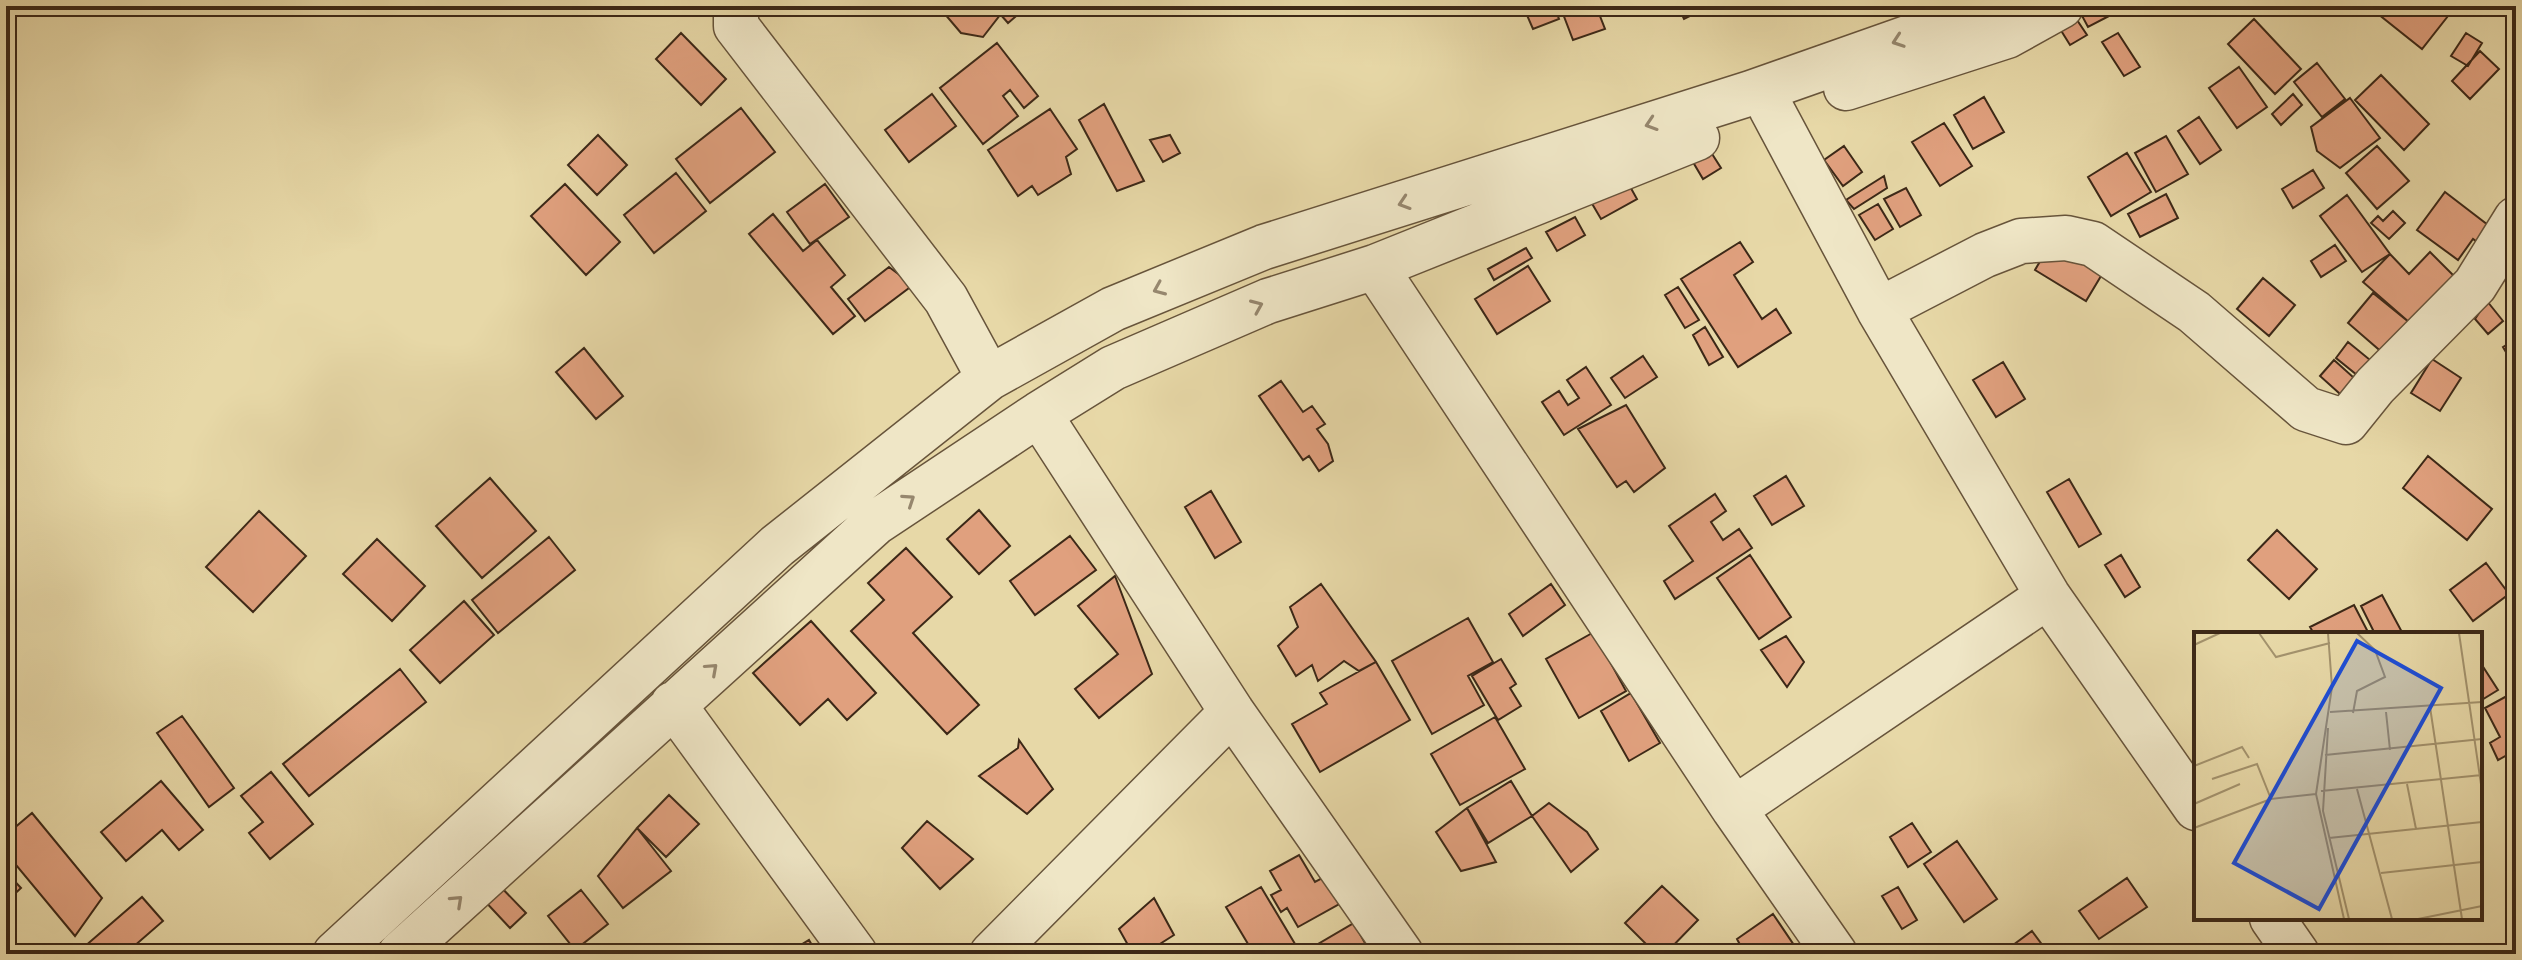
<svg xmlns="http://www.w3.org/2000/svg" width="2522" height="960" font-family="'Gentium Book Plus',serif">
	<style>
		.building { fill: #e0a07e; stroke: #3c2817; stroke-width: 2 }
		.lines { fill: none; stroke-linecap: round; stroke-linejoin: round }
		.minor-casing { stroke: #67543b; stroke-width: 47 }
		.minor { stroke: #efe6c6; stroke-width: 44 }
		.oneway { stroke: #96876e }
		.inset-road { fill: none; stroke: #a3926d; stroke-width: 2 }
		.view { fill: #1d4ed8; fill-opacity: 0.15; stroke: #1d4ed8; stroke-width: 4 }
		.inset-edge { fill: none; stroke: #3c2817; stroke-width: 4 }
	</style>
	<rect width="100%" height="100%" fill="#e7d8a7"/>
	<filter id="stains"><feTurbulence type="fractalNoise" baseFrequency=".0025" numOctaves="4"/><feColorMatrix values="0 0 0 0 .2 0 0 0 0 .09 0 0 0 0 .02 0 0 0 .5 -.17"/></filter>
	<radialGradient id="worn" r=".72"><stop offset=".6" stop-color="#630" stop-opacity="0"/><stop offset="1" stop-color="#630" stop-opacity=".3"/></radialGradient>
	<path class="building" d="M938 6H992L1000 15 983 37 961 33Z
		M993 6H1028L1008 23Z
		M1523 6H1554L1559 19 1533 29Z
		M1560 6H1596L1605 29 1573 40Z
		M1678 6H1710L1684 19Z
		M2092 6H2104L2109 16 2088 27 2080 12Z
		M2368 6H2435L2448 16 2422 49Z
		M2073 14 2087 35 2070 45 2057 24Z
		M2254 19 2301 69 2275 94 2228 44Z
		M681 33 726 79 701 105 656 59Z
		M2118 33 2140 67 2124 76 2102 42Z
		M2466 33 2482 43 2468 66 2451 56Z
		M997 43 1038 96 1024 108 1010 90 1003 96 1018 116 983 144 940 88Z
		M2480 51 2499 69 2470 99 2452 81Z
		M2317 63 2345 99 2322 117 2294 82Z
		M2239 67 2267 107 2237 128 2209 88Z
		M2381 75 2429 124 2404 150 2355 100Z
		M932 94 956 126 909 162 885 130Z
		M2293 94 2302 105 2281 125 2272 114Z
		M1984 97 2004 132 1973 149 1954 115Z
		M2350 98 2380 138 2340 168 2317 151 2311 127Z
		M1104 104 1144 181 1117 191 1079 120Z
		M741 108 775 152 710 203 676 159Z
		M1050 109 1077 149 1066 157 1071 174 1038 195 1032 186 1018 196 988 150Z
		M2199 117 2221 150 2200 164 2178 131Z
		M1944 123 1972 166 1940 186 1912 142Z
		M598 135 627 165 597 195 568 165Z
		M1170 135 1180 153 1163 162 1150 140Z
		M2166 136 2188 174 2156 192 2135 153Z
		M1707 146 1721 168 1703 179 1690 157Z
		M1844 146 1862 172 1843 186 1824 160Z
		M2377 146 2409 181 2377 209 2346 173Z
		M2127 153 2151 192 2111 216 2088 177Z
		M2313 170 2324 188 2293 208 2282 189Z
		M676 173 706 211 654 253 624 215Z
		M1623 174 1637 199 1601 219 1587 195Z
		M1884 176 1887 188 1854 209 1846 200Z
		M565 184 620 242 586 275 531 216Z
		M825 184 849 217 810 244 787 212Z
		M1906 188 1921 215 1900 227 1884 199Z
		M2445 192 2501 235 2489 251 2473 239 2458 260 2417 230Z
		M2166 194 2178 218 2140 237 2128 214Z
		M2347 195 2390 254 2362 272 2320 216Z
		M1878 204 1893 229 1875 240 1859 215Z
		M2393 211 2405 223 2389 239 2371 223 2378 216 2383 221Z
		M773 214 803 251 817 240 845 275 831 287 855 316 833 334 749 234Z
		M1575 217 1585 235 1557 251 1546 232Z
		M2064 220 2116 251 2086 301 2035 270Z
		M1740 242 1753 262 1734 275 1762 319 1776 309 1791 333 1738 367 1681 279Z
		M2335 245 2346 261 2321 277 2311 261Z
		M1526 248 1532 258 1494 280 1488 269Z
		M2430 252 2467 289 2410 323 2363 282 2390 254 2409 274Z
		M1528 266 1550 301 1497 334 1475 299Z
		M889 267 913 285 865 321 848 299Z
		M2263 278 2295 305 2269 336 2237 309Z
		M1678 287 1699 320 1685 328 1665 295Z
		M2373 293 2410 323 2384 354 2348 323Z
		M2487 301 2503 321 2488 334 2475 319Z
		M1705 327 1723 357 1709 365 1693 335Z
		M2516 339V369L2503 347Z
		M2348 342 2375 364 2362 379 2336 358Z
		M584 348 623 396 596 419 556 372Z
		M1643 356 1657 377 1625 398 1611 378Z
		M2432 359 2461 378 2440 411 2411 393Z
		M2334 360 2363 386 2349 402 2320 376Z
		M2003 362 2025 399 1996 417 1973 380Z
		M1586 367 1611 405 1564 435 1542 402 1559 391 1568 405 1579 398 1567 380Z
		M1281 381 1303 412 1312 406 1325 424 1317 429 1328 444 1333 461 1319 471 1309 456 1303 460 1259 396Z
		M1626 405 1665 468 1634 492 1626 481 1617 487 1578 429Z
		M2428 456 2492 509 2467 540 2403 488Z
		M1786 476 1804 506 1772 525 1754 496Z
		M490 478 536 531 482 578 436 526Z
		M2069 479 2101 534 2079 547 2047 492Z
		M1211 491 1241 542 1215 558 1185 507Z
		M1715 494 1726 511 1711 522 1723 540 1739 529 1752 548 1675 599 1664 581 1693 561 1669 526Z
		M979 510 1010 546 979 574 947 539Z
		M259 511 306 556 253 612 206 567Z
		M2277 530 2317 569 2289 599 2248 560Z
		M1070 536 1096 570 1035 615 1010 581Z
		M549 537 575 570 498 633 472 600Z
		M377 539 425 586 392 621 343 574Z
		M906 548 952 597 913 633 979 705 947 734 851 631 884 600 868 583Z
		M1750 555 1791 617 1759 639 1717 578Z
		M2121 555 2140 587 2125 597 2105 565Z
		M2486 563 2509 594 2473 621 2450 590Z
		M1115 576 1152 674 1099 718 1075 689 1118 654 1078 606Z
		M1321 584 1376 662 1359 671 1344 661 1318 681 1312 665 1296 676 1278 646 1298 627 1290 607Z
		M1551 584 1565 605 1523 636 1509 614Z
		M2382 595 2403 634H2375L2361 606Z
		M464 601 494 635 440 683 410 650Z
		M2354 605 2369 634H2314L2310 627Z
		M1468 618 1493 662 1468 676 1484 705 1432 734 1392 661Z
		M811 621 876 693 847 720 828 699 800 725 753 673Z
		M1594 632 1626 691 1579 718 1546 659Z
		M1786 636 1804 662 1787 687 1761 650Z
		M1501 659 1516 684 1510 688 1521 706 1498 720 1472 676Z
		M1376 662 1410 720 1320 772 1292 724 1327 704 1320 693Z
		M2480 662 2498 690 2480 701Z
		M400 669 426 702 309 796 283 764Z
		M2516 691V750L2498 760 2490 743 2500 737 2485 708Z
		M1631 693 1660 743 1629 761 1601 711Z
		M182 716 234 788 209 807 157 733Z
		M1495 717 1525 769 1460 805 1431 754Z
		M1019 740 1053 789 1027 814 979 776 1018 748Z
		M271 772 313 824 270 859 249 833 263 822 241 796Z
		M161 781 203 830 179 850 162 830 126 861 101 832Z
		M1511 781 1532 816 1488 843 1467 808Z
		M669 795 699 824 666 857 637 828Z
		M1549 803 1587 832 1598 849 1571 872 1532 816Z
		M1467 808 1496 862 1461 871 1436 832Z
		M32 813 102 898 75 936 6 853V835Z
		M927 821 973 859 940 889 902 848Z
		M1912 823 1931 852 1908 867 1890 837Z
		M637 828 671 871 623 908 598 876Z
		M1957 841 1997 899 1964 922 1924 864Z
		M1299 855 1315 882 1326 876 1341 903 1298 927 1287 908 1281 912 1271 895 1281 890 1270 871Z
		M6 872 21 888 6 902Z
		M2127 878 2147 907 2099 939 2079 911Z
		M496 882 526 913 510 928 481 897Z
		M1662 886 1698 920 1665 954H1656L1625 923Z
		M1261 887 1301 954H1254L1226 907Z
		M1898 887 1917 920 1902 929 1882 896Z
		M581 890 608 924 575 950 548 916Z
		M142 897 163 921 125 954H91L84 947Z
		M1154 898 1174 935 1144 954H1133L1119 929Z
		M1773 914 1800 954H1745L1737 939Z
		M1354 923 1371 954H1301Z
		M2032 931 2049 954H2001Z
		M809 940 817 954H786Z"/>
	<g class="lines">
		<defs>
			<path id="minor" d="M736 6V26L946 299 989 378
				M1846 88 2007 36 2061 6
				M1771 108 1879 310 2048 596 2196 808
				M1375 267 1734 809 1835 954
				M1879 310 1985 255 2021 241 2066 238 2093 244 2194 312 2306 409 2346 422 2375 386 2475 285 2516 219
				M1039 414 1232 712 1401 954
				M673 704 855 954
				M1734 809 2048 596
				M2272 918 2297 954
				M335 954 777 546 989 378 1113 309 1264 247 1751 93 1998 6
				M400 954 875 523 1039 414 1113 368 1268 301 1375 267 1697 138
				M992 954 1232 712"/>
		</defs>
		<use href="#minor" class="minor-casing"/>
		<use href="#minor" class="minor"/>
	</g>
	<defs><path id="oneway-chevron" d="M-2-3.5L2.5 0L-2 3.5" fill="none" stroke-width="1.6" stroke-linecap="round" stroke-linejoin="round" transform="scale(2)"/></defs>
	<g class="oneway">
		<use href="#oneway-chevron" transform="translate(1898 41) rotate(161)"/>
		<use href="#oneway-chevron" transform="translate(1651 124) rotate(162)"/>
		<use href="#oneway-chevron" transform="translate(1404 203) rotate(162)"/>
		<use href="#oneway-chevron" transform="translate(1159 289) rotate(157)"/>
		<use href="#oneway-chevron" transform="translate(1257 306) rotate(-23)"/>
		<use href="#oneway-chevron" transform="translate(909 500) rotate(-34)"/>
		<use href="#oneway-chevron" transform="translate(712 669) rotate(-42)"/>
		<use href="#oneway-chevron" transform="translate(457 901) rotate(-43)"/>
	</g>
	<g transform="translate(2194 632)">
		<rect width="288" height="288" fill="#e7d8a7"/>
		<path class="inset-road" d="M65 1 82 25 136 11M134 1 138 55 122 162 150 287M265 1 288 159M0 13 26 1M236 75 268 287M136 80 288 70M192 80 196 118M159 81 163 59 191 45 181 18 163 1M134 96 129 179 155 287M131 123 288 107M0 134 48 115 55 126M18 147 63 132 77 167 122 162M213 152 222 197M163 157 198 287M127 159 288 143M0 172 46 152M0 196 77 167M135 206 288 190M187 241 288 230M224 287 288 274"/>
		<path class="view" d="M163 9 247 56 125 277 40 231Z"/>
		<rect width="288" height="288" class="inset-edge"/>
	</g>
	<rect width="2522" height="960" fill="none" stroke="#e7d8a7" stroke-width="32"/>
	<rect x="8" y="8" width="2506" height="944" fill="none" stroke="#3c2817" stroke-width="4"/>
	<rect x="16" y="16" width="2490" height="928" fill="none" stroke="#3c2817" stroke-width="2"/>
	<rect width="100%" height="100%" filter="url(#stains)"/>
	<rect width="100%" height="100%" fill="url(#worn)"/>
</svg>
